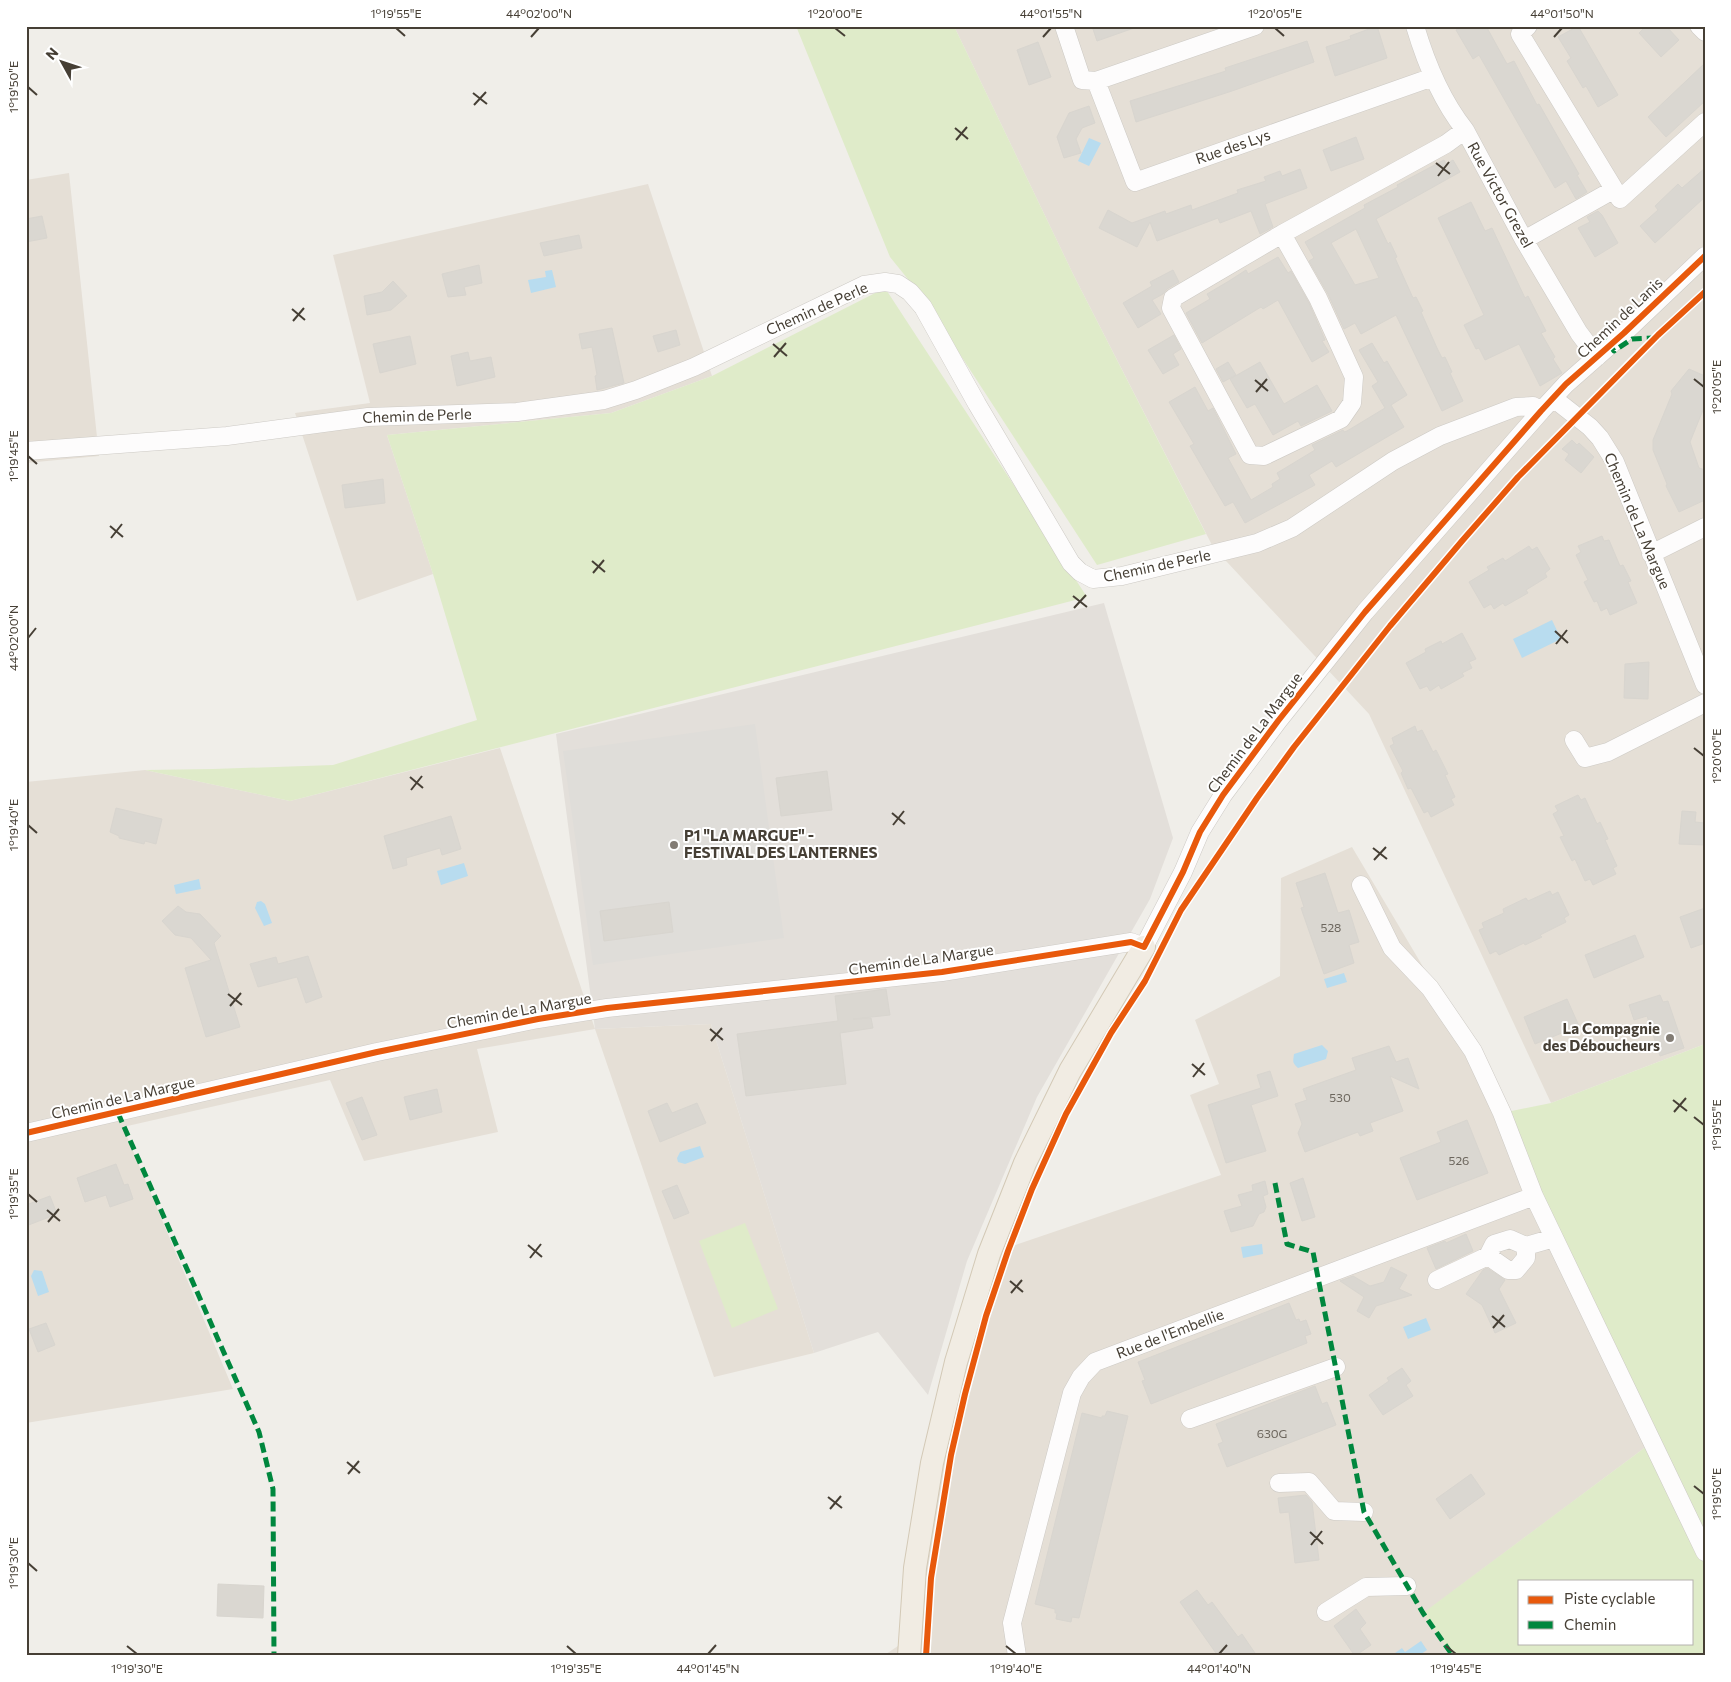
<svg xmlns="http://www.w3.org/2000/svg" width="1731" height="1682" font-family="Commissioner,sans-serif">
	<style>
		.residential { fill: #e5dfd6 }
		.industrial { fill: #e3dfda }
		.green { fill: #dfebc9; fill-rule: evenodd }
		.parking { fill: #dfddd9 }
		.water { fill: #b8dcef }
		.building { fill: #dad7d1; stroke: #d8d5cf; fill-rule: evenodd }
		.lines { fill: none; stroke-linecap: round; stroke-linejoin: round }
		.minor-casing { stroke: #cdcac5; stroke-width: 19 }
		.major-casing { stroke: #d3c9b6; stroke-width: 24 }
		.minor { stroke: #fdfcfc; stroke-width: 18 }
		.major { stroke: #f1ece3; stroke-width: 22 }
		.quiet { stroke: #00873e; stroke-width: 5; stroke-dasharray: 10 5; stroke-linecap: butt }
		.cycleway-casing { stroke: #fff; stroke-width: 9 }
		.cycleway { stroke: #e8590c; stroke-width: 6 }
		.ticks { fill: none; stroke: #463f35; stroke-width: 2 }
		.poi-dot { fill: #827c74; stroke: #fff; stroke-width: 2 }
		.labels { text-anchor: middle; stroke-width: 4; stroke-linejoin: round; paint-order: stroke }
		.number-label { font-size: 12px; fill: #6c665d }
		.street-label { font-size: 15px; fill: #463f35; stroke: #fff }
		.poi-label { font-size: 15px; font-weight: bold; fill: #463f35; stroke: #fff; text-anchor: start }
		.neatline { fill: none; stroke: #463f35; stroke-width: 2 }
		.ticks-label { font-size: 12px; text-anchor: middle; fill: #463f35 }
	</style>
	<rect width="100%" height="100%" fill="#f0eee9"/>
	<path class="residential" d="M954 26H1705V1044L1551 1103 1369 714 1213 547 1074 276Z
		M69 173 99 456 26 463V180Z
		M648 184 712 376 611 413 387 435 433 574 357 601 295 413 370 403 333 255Z
		M500 748 595 1029 711 1024 814 1353 714 1377 595 1029 477 1049 498 1132 364 1161 330 1080 123 1127 233 1389 26 1423V782L145 770 290 801Z
		M1352 847 1473 1051 1651 1443 1424 1613 1453 1656H883L910 1638 915 1568 989 1254 1221 1175 1190 1095 1219 1084 1195 1020 1280 976 1281 878Z"/>
	<path class="industrial" d="M1104 603 1173 838 1150 899 1037 1097 967 1261 928 1395 878 1332 814 1353 711 1024 595 1029 556 734Z"/>
	<path class="green" d="M796 26H954L1074 276 1206 534 1097 565 924 299 890 257Z
		M885 288 1087 597 290 801 145 770 213 769 333 765 477 720 433 574 387 435 611 413 712 376Z
		M1705 1044V1656H1453L1423 1613 1651 1443 1502 1113 1551 1103ZM1520 1581H1692V1643H1520Z
		M745 1223 778 1309 732 1328 699 1241Z"/>
	<path class="parking" d="M755 724 784 938 593 965 563 751Z"/>
	<path class="water" d="M1089 138 1101 143 1089 166 1078 161Z
		M552 270 556 287 531 293 528 280 546 277 545 271Z
		M1552 620 1561 639 1522 658 1513 639Z
		M464 863 468 876 441 885 437 871Z
		M199 879 201 889 176 894 174 885Z
		M261 901 265 904 272 923 264 926 255 908 257 902Z
		M1344 973 1347 982 1327 988 1324 979Z
		M1322 1045 1328 1051 1326 1059 1298 1068C1292 1062 1293 1062 1294 1054Z
		M700 1146 704 1157 685 1164 678 1162 677 1158 680 1152Z
		M1262 1244 1263 1254 1243 1258 1241 1247Z
		M34 1270 42 1271 49 1292 38 1296 31 1276Z
		M1426 1318 1431 1330 1408 1339 1403 1327Z
		M1421 1641 1427 1650 1418 1656H1396L1395 1653 1402 1648 1405 1652Z"/>
	<path class="building" d="M1092 26H1133L1134 28 1097 41Z
		M1377 26 1387 58 1335 76 1326 47 1351 39 1350 36Z
		M1463 26H1486L1507 64 1514 61 1537 105 1539 104 1579 174 1577 175 1587 192 1576 199 1566 181 1555 188 1479 55 1473 59 1456 30Z
		M1578 26 1618 95 1598 107 1586 86 1583 88 1567 61 1571 58 1558 37Z
		M1646 26H1666L1679 40 1661 57 1639 33Z
		M1307 41 1314 62 1232 91 1136 122 1130 101 1226 71 1225 68Z
		M1038 42 1051 77 1029 85 1017 50Z
		M1705 63V101L1666 137 1648 117Z
		M1089 106 1095 123 1082 128 1076 139 1081 153 1064 158 1057 137 1069 113Z
		M1356 137 1364 159 1331 171 1323 150Z
		M1444 160 1446 164 1453 160 1460 172 1376 219 1388 244 1390 242 1397 257 1395 258 1413 298 1416 297 1423 311 1421 312 1437 348 1442 358 1445 357 1452 372 1450 373 1463 401 1442 411 1396 315 1361 334 1355 323 1344 329 1328 294 1309 261 1314 258 1305 242 1365 208 1364 205 1398 187 1397 185ZM1356 229 1379 278 1355 285 1331 243Z
		M1705 168V197L1655 243 1640 226 1658 210 1655 206 1678 184 1682 188Z
		M1300 169 1307 188 1265 204 1273 227 1260 234 1251 211 1220 223 1218 218 1157 241 1150 222 1137 247 1099 228 1108 210 1132 223 1165 211 1166 214 1191 205 1192 210 1238 193 1237 190 1266 181 1264 177 1280 171 1282 176Z
		M1471 202 1485 231 1492 228 1525 298 1528 296 1546 331 1541 333 1555 357 1553 359 1562 373 1540 386 1519 344 1485 360 1479 348 1476 349 1464 325 1484 315 1438 218Z
		M1598 211 1602 215 1618 243 1595 257 1578 228 1590 222 1587 217Z
		M42 216 47 238 26 242V219Z
		M579 235 582 248 544 256 540 243Z
		M1278 257 1288 273 1291 271 1309 303 1325 340 1322 341 1329 352 1312 362 1278 300 1263 309 1261 307 1202 343 1186 313 1210 299 1207 294 1229 281 1246 270 1248 274Z
		M479 265 482 283 464 287 466 295 448 297 442 274Z
		M1173 270 1179 282 1167 289 1163 294 1152 300 1161 314 1138 328 1123 303 1152 286 1150 282Z
		M393 281 407 296 391 310 367 315 364 296 382 292Z
		M612 328 624 383 597 390 595 376 597 375 592 347 582 349 579 334Z
		M676 330 680 345 658 352 653 336Z
		M1174 335 1181 349 1173 354 1179 365 1163 374 1148 350Z
		M410 336 416 364 380 373 373 344Z
		M1372 343 1384 363 1387 361 1407 395 1391 405 1404 427 1336 467 1332 461 1309 475 1315 485 1245 523 1233 502 1225 506 1190 446 1194 444 1169 402 1195 387 1208 411 1213 408 1236 454 1228 458 1251 500 1273 487 1272 484 1280 479 1277 473 1315 450 1312 445 1343 430 1344 432 1347 431 1385 408 1372 386 1378 382 1359 350Z
		M468 352 470 361 491 357 495 377 457 386 451 356Z
		M1228 362 1236 375 1223 382 1216 369Z
		M1260 362 1284 404 1317 385 1332 411 1301 426 1298 421 1273 435 1255 404 1247 408 1230 379Z
		M1689 369 1705 376V405L1690 442 1699 468 1705 470V500L1679 512 1666 486 1667 484 1653 450V440L1672 394 1671 391Z
		M1572 440 1577 445 1579 443 1594 457 1581 473 1565 460 1569 454 1562 449Z
		M383 479 385 503 345 508 342 485Z
		M1602 536 1604 541 1609 540 1620 566 1623 565 1631 581 1628 582 1637 603 1610 615 1607 608 1601 611 1597 601 1594 602 1584 582 1588 580 1576 555 1581 552 1578 546Z
		M1529 546 1532 550 1537 547 1550 569 1545 573 1547 577 1526 590 1528 593 1505 606 1503 603 1494 609 1491 604 1484 608 1469 582 1489 570 1487 567 1503 558 1505 561Z
		M1462 633 1476 659 1469 662 1472 668 1462 673 1464 676 1441 689 1439 685 1430 691 1427 686 1420 689 1406 663 1426 652 1425 649 1441 641 1442 644Z
		M1649 662 1648 699 1624 698 1625 664Z
		M1415 726 1417 732 1422 730 1433 752 1436 750 1448 774 1445 775 1455 797 1451 799 1454 805 1431 817 1428 811 1424 813 1411 788 1408 789 1401 773 1403 771 1390 746 1394 744 1392 738Z
		M827 771 832 810 781 816 776 778Z
		M1578 795 1581 800 1585 798 1597 824 1600 822 1608 839 1605 840 1617 866 1613 868 1616 874 1593 885 1590 879 1585 881 1575 859 1572 861 1560 837 1564 836 1553 814 1558 811 1555 806Z
		M116 808 162 819 156 844 145 841 144 844 119 838V836L110 832Z
		M1682 811 1696 812 1695 822 1705 823V845L1679 844Z
		M451 816 461 849 442 855 440 848 406 858 407 865 393 869 384 836Z
		M1325 873 1338 913 1349 910 1359 942 1349 945 1354 963 1324 974 1301 908 1304 907 1296 883Z
		M1550 891 1552 895 1558 892 1569 915 1564 918 1566 922 1540 935 1542 937 1525 945 1524 943 1499 955 1496 951 1490 954 1479 930 1484 928 1482 923 1504 913 1503 909 1526 898 1528 901Z
		M669 902 673 932 604 941 600 911Z
		M178 906 186 912 200 914 221 936 214 943 240 1027 206 1037 185 968 211 960 191 938 175 935 162 921Z
		M1705 908V943L1691 948 1680 917Z
		M1635 935 1644 957 1594 978 1585 955Z
		M308 956 322 997 306 1003 297 977 258 987 250 964 276 957 278 964Z
		M886 989 890 1015 853 1019 871 1018 873 1028 840 1033 846 1084 746 1096 737 1034 838 1021 835 996Z
		M1660 995 1663 1002 1668 1001 1684 1048 1660 1056 1647 1016 1634 1020 1629 1005Z
		M1567 999 1579 1026 1535 1044 1524 1017Z
		M1389 1046 1396 1062 1408 1058 1419 1089 1390 1076 1403 1111 1370 1123 1373 1131 1360 1136 1358 1132 1305 1152 1298 1133 1302 1124 1295 1104 1307 1100 1303 1089 1356 1070 1352 1058Z
		M1270 1071 1278 1096 1251 1105 1266 1151 1226 1163 1208 1105 1261 1088 1257 1075Z
		M437 1089 442 1112 410 1120 404 1097Z
		M362 1097 377 1135 362 1140 346 1103Z
		M667 1103 672 1113 697 1103 706 1123 660 1142 648 1111Z
		M1467 1120 1488 1173 1417 1200 1400 1158 1441 1142 1437 1132Z
		M116 1164 124 1185 128 1184 133 1199 110 1207 106 1195 85 1202 77 1178Z
		M1303 1178 1315 1217 1302 1221 1290 1183Z
		M1265 1181 1268 1194 1263 1196 1266 1207 1264 1212 1259 1214 1253 1226 1231 1232 1224 1211 1242 1206 1238 1195 1253 1191 1252 1185Z
		M677 1185 689 1213 674 1219 662 1191Z
		M50 1196 57 1214 26 1226V1205Z
		M1466 1234 1473 1251 1436 1269 1427 1248 1445 1241 1446 1243Z
		M1391 1267 1407 1275 1399 1289 1412 1295 1376 1306 1369 1318 1357 1311 1364 1297 1340 1281 1353 1276 1370 1286 1384 1282Z
		M1487 1268 1505 1280 1499 1289 1516 1323 1495 1333 1482 1305 1466 1294 1483 1270Z
		M1289 1303 1296 1320 1299 1319 1300 1322 1306 1320 1311 1334 1305 1336 1307 1343 1151 1404 1142 1381 1145 1380 1138 1362Z
		M46 1323 55 1345 38 1352 29 1329Z
		M1402 1368 1411 1381 1406 1385 1413 1396 1383 1415 1369 1395 1389 1381 1387 1378Z
		M1315 1386 1322 1404 1327 1402 1336 1425 1227 1467 1218 1444 1223 1442 1216 1424Z
		M1107 1411 1128 1416 1079 1618 1072 1617 1071 1622 1056 1619 1057 1613H1055V1609L1035 1604 1082 1413 1102 1418V1416H1105Z
		M1471 1474 1485 1494 1450 1519 1436 1499Z
		M1306 1495 1312 1502 1319 1560 1295 1563 1289 1512 1280 1513 1278 1498Z
		M218 1584 264 1586 263 1618 217 1616Z
		M1197 1590 1208 1605 1212 1602 1238 1637 1242 1634 1257 1656H1218L1180 1602Z
		M1356 1609 1366 1623 1360 1629 1371 1645 1355 1656 1334 1626Z"/>
	<g class="lines">
		<defs>
			<path id="minor" d="M1064 26 1082 80 1096 81 1255 26
				M1415 26C1426 63 1441 100 1465 130L1524 240 1579 333 1597 357
				M1528 26 1520 34 1620 199 1705 122
				M1699 26 1705 32
				M1096 81 1135 182 1433 77
				M1282 234 1318 298 1354 377 1352 403 1341 419 1264 456 1250 455 1171 308 1173 298 1282 234 1446 144 1465 130
				M1524 240 1613 190
				M1553 398 1590 427 1600 438 1615 462 1705 685
				M26 451 227 436 368 417 517 412 604 400 636 390 694 367 864 285 885 282 898 284 910 292 923 307 977 404 1071 563 1080 572 1093 579 1122 576 1257 543 1292 528 1393 461 1440 436 1516 407 1533 406 1541 411
				M1651 554 1705 527
				M1574 740 1585 758 1608 752 1705 703
				M1361 885 1392 948 1430 988 1473 1051 1502 1113 1534 1196 1705 1552
				M26 1133 377 1052 538 1019 607 1008 942 972 1131 942 1144 947 1183 872 1200 832 1223 795 1278 721 1365 612 1541 411 1566 384 1624 333 1705 256
				M1488 1256 1508 1270H1516L1526 1258V1246
				M1437 1280 1488 1256 1494 1244 1510 1239 1526 1246 1554 1238
				M1190 1419 1336 1367
				M1279 1483 1309 1482 1334 1511 1364 1512
				M1326 1612 1366 1587 1407 1586
				M1017 1656 1012 1623 1072 1393 1081 1377 1095 1362 1534 1196"/>
			<path id="major" d="M909 1656 915 1568 932 1463 956 1362 989 1254 1025 1163 1070 1071 1144 947"/>
		</defs>
		<use href="#minor" class="minor-casing"/>
		<use href="#major" class="major-casing"/>
		<use href="#minor" class="minor"/>
		<use href="#major" class="major"/>
		<path class="quiet" d="M1600 332 1614 351 1632 339 1654 338
			M118 1113 259 1432 273 1489 274 1656
			M1275 1183 1287 1244 1313 1252 1364 1512 1423 1613 1453 1656"/>
		<defs>
			<path id="cycleway" d="M26 1133 377 1052 538 1019 607 1008 942 972 1131 942 1144 947 1183 872 1200 832 1223 795 1278 721 1365 612 1541 411 1566 384 1624 333 1705 256
				M926 1656 931 1578 951 1455 965 1394 986 1316 1008 1251 1032 1189 1066 1114 1111 1033 1145 981 1181 910 1257 798 1294 747 1390 626 1462 541 1518 477 1658 335 1705 292"/>
		</defs>
		<use href="#cycleway" class="cycleway-casing"/>
		<use href="#cycleway" class="cycleway"/>
	</g>
	<path class="ticks" d="M396 28 405 36M835 28 845 36M1275 28 1284 36M531 37 539 28M1043 37 1051 28M1554 37 1562 28M28 87 37 95M473 93 487 104M474 105 486 92M955 128 968 139M956 140 967 127M1436 163 1450 174M1438 176 1449 162M292 309 305 320M293 321 304 308M773 344 787 356M774 357 786 343M1694 379 1704 387M1255 380 1268 391M1256 392 1267 379M28 456 37 464M110 526 123 537M111 538 122 524M592 561 605 572M593 573 604 560M1073 596 1087 607M1074 608 1086 595M1555 631 1568 643M28 638 36 628M1556 644 1567 630M1694 748 1704 756M410 777 423 788M411 790 422 776M892 813 905 824M28 825 37 833M893 825 904 811M1373 848 1387 859M1374 860 1386 847M228 994 242 1005M230 1006 241 993M710 1029 723 1040M711 1041 722 1028M1192 1064 1205 1075M1193 1077 1204 1063M1673 1100 1687 1111M1674 1112 1686 1098M1694 1117 1704 1125M28 1194 37 1202M47 1210 60 1221M48 1222 59 1209M528 1245 542 1257M530 1258 541 1244M1010 1281 1023 1292M1011 1293 1022 1280M1492 1316 1505 1327M1493 1328 1504 1315M347 1462 360 1473M348 1474 359 1461M1694 1486 1704 1494M828 1497 842 1508M830 1509 841 1496M1310 1532 1323 1544M1311 1545 1322 1531M28 1563 37 1571M127 1646 137 1654M567 1646 576 1654M1006 1646 1016 1654M1446 1646 1456 1654M708 1654 716 1645M1219 1654 1227 1645"/>
	<g class="poi-dot">
		<circle cx="674" cy="845" r="5"/>
		<circle cx="1670" cy="1038" r="5"/>
	</g>
	<g class="labels">
		<g class="number-label">
			<text x="1331" y="932">528</text>
			<text x="1340" y="1102">530</text>
			<text x="1459" y="1165">526</text>
			<text x="1272" y="1438">630G</text>
		</g>
		<g class="street-label">
			<text transform="translate(1233 147) rotate(-19)" y="5">Rue des Lys</text>
			<text transform="translate(1500 195) rotate(61)" y="5">Rue Victor Grezel</text>
			<text transform="translate(817 309) rotate(-24)" y="5">Chemin de Perle</text>
			<text transform="translate(1620 318) rotate(-43)" y="5">Chemin de Lanis</text>
			<text transform="translate(417 416) rotate(-2)" y="5">Chemin de Perle</text>
			<text transform="translate(1637 521) rotate(67)" y="5">Chemin de La Margue</text>
			<text transform="translate(1157 566) rotate(-12)" y="5">Chemin de Perle</text>
			<text transform="translate(1255 733) rotate(-53)" y="5">Chemin de La Margue</text>
			<text transform="translate(921 960) rotate(-8)" y="5">Chemin de La Margue</text>
			<text transform="translate(519 1011) rotate(-10)" y="5">Chemin de La Margue</text>
			<text transform="translate(123 1098) rotate(-13)" y="5">Chemin de La Margue</text>
			<text transform="translate(1170 1334) rotate(-21)" y="5">Rue de l'Embellie</text>
		</g>
		<g class="poi-label">
			<text x="684" y="841">P1 "LA MARGUE" -<tspan x="684" dy="17">FESTIVAL DES LANTERNES</tspan></text>
			<text x="1660" y="1034" text-anchor="end">La Compagnie<tspan x="1660" dy="17">des Déboucheurs</tspan></text>
		</g>
	</g>
	<rect width="1731" height="1682" fill="none" stroke="#ffffff" stroke-width="55"/>
	<rect x="1518" y="1580" width="175" height="65" fill="#ffffff" stroke="#b5b2ae"/>
	<rect x="1528" y="1596" width="25" height="8" fill="#e8590c" stroke="#b5b2ae"/>
	<text x="1564" y="1604" font-size="15" fill="#463f35">Piste cyclable</text>
	<rect x="1528" y="1621" width="25" height="8" fill="#00873e" stroke="#b5b2ae"/>
	<text x="1564" y="1630" font-size="15" fill="#463f35">Chemin</text>
	<g transform="translate(62 62) rotate(310)" stroke="#ffffff" stroke-width="4" paint-order="stroke">
	<path d="M0-4L9 19L0 12L-9 19Z" fill="#463f35"/>
	<text y="-8" font-size="14" font-weight="bold" text-anchor="middle" fill="#463f35">N</text>
	</g>
	<rect x="28" y="28" width="1676" height="1626" class="neatline"/>
	<g class="ticks-label">
		<text x="396" y="18">1°19'55"E</text>
		<text x="539" y="18">44°02'00"N</text>
		<text x="835" y="18">1°20'00"E</text>
		<text x="1051" y="18">44°01'55"N</text>
		<text x="1275" y="18">1°20'05"E</text>
		<text x="1562" y="18">44°01'50"N</text>
		<text transform="translate(14 87) rotate(-90)" y="4">1°19'50"E</text>
		<text transform="translate(1717 387) rotate(-90)" y="4">1°20'05"E</text>
		<text transform="translate(14 456) rotate(-90)" y="4">1°19'45"E</text>
		<text transform="translate(14 638) rotate(-90)" y="4">44°02'00"N</text>
		<text transform="translate(1717 756) rotate(-90)" y="4">1°20'00"E</text>
		<text transform="translate(14 825) rotate(-90)" y="4">1°19'40"E</text>
		<text transform="translate(1717 1125) rotate(-90)" y="4">1°19'55"E</text>
		<text transform="translate(14 1194) rotate(-90)" y="4">1°19'35"E</text>
		<text transform="translate(1717 1494) rotate(-90)" y="4">1°19'50"E</text>
		<text transform="translate(14 1563) rotate(-90)" y="4">1°19'30"E</text>
		<text x="137" y="1673">1°19'30"E</text>
		<text x="576" y="1673">1°19'35"E</text>
		<text x="708" y="1673">44°01'45"N</text>
		<text x="1016" y="1673">1°19'40"E</text>
		<text x="1219" y="1673">44°01'40"N</text>
		<text x="1456" y="1673">1°19'45"E</text>
	</g>
</svg>
